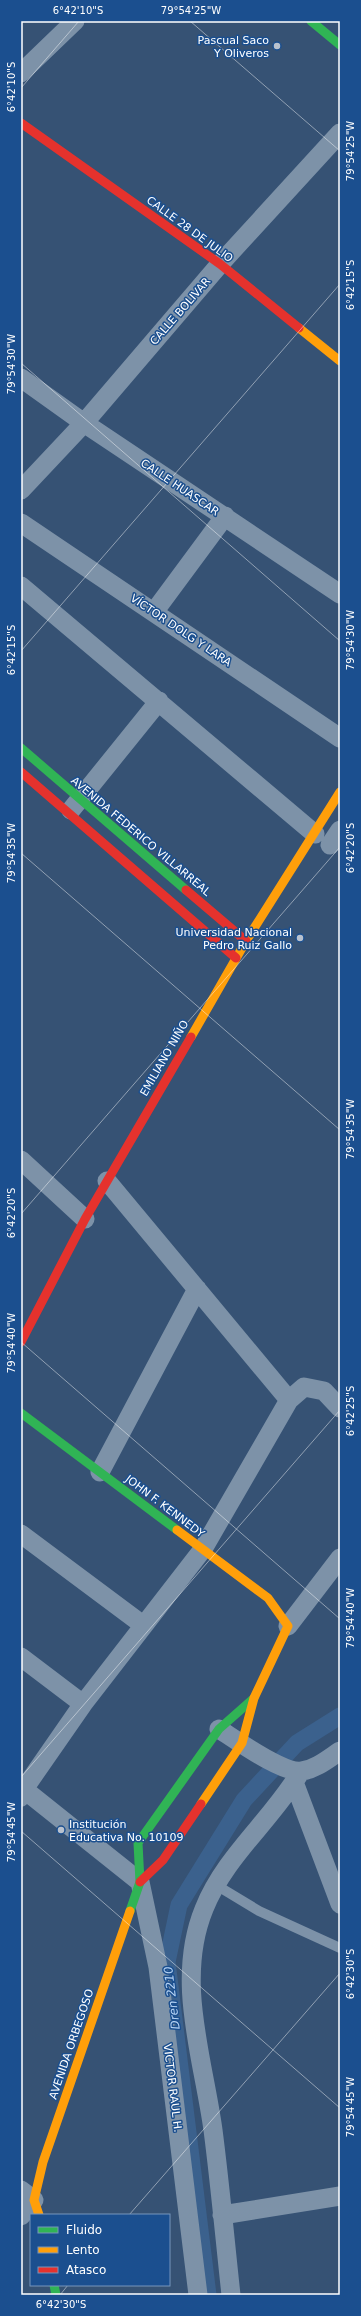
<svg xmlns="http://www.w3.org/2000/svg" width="361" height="2316" font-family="'DejaVu Sans',sans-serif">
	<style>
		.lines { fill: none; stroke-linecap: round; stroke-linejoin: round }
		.canal { stroke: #3b618d; stroke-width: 17 }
		.lane { stroke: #7d92a8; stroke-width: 10 }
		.street { stroke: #7d92a8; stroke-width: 19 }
		.fast { stroke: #30b455; stroke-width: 9 }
		.slow { stroke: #ff9f0a; stroke-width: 9 }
		.jam { stroke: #e5322d; stroke-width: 9 }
		.ticks { fill: none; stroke: #fff; stroke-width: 1; stroke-opacity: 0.45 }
		.poi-dot { fill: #b9c2ce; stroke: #1b4f8f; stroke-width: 1.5 }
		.labels { text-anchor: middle; stroke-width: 3; stroke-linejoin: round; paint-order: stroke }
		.poi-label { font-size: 11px; fill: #fff; stroke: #1b4f8f; text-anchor: end }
		.street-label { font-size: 11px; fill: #fff; stroke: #1b4f8f }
		.water-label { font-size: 12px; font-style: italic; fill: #b5d3f5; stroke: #1b4f8f }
		.neatline { fill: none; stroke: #fff; stroke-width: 1.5 }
		.ticks-label { font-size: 10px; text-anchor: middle; fill: #fff }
	</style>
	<rect width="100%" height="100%" fill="#365274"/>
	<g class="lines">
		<path class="canal" d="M208 2295 167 1962 179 1905 244 1800 297 1743 340 1716"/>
		<path class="lane" d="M216 1885 259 1911 340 1948"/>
		<path class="street" d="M21 73 75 21
			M21 378 84 423 340 594
			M21 490 84 423 220 264 340 133
			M21 523 340 738
			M21 586 315 834
			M154 612 225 516
			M71 810 159 701
			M330 845 340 830
			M21 1160 85 1219
			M289 1400 304 1387 324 1391 340 1408
			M100 1472 197 1289
			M21 1534 143 1625
			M288 1626 340 1558
			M21 1657 83 1704
			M219 1729C236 1740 283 1774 302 1771 316 1769 328 1759 340 1751
			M294 1782 340 1904
			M21 1787 140 1882 158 1967 198 2295
			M21 1797 24 1789 83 1704 203 1549 289 1400 107 1181
			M21 2190 34 2200 21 2216
			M222 2215 340 2196
			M231 2295C225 2240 220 2184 213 2130 203 2057 175 1980 204 1909 225 1856 272 1820 301 1771"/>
		<path class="fast" d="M311 21 340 45
			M21 748 186 890
			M21 1413 177 1530
			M130 1911 140 1882 138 1843 219 1729 254 1698
			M54 2285 56 2295"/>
		<path class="slow" d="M299 328 340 361
			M191 1037 246 941 340 792
			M177 1530 268 1598 288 1626 254 1698 242 1743 201 1804
			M39 2215 34 2200 43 2162 130 1911"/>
		<path class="jam" d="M21 123 220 264 299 328
			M21 772 236 958
			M186 890 246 941
			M21 1342 85 1219 191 1037
			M140 1882 163 1860 201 1804"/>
	</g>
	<path class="ticks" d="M190 21 340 151M21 88 79 21M21 363 340 641M21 651 340 284M21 853 340 1130M21 1214 340 847M21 1342 340 1619M21 1777 340 1410M21 1831 340 2108M129 2215 340 1973M60 2295 68 2285"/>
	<g class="poi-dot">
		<circle cx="277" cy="46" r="4"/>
		<circle cx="300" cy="938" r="4"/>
		<circle cx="61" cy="1830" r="4"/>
	</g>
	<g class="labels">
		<g class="poi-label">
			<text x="269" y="44">Pascual Saco<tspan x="269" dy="13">Y Oliveros</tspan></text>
			<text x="292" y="936">Universidad Nacional<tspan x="292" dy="13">Pedro Ruiz Gallo</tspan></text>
			<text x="69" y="1828" text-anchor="start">Institución<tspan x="69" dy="13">Educativa No. 10109</tspan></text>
		</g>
		<g class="street-label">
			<text transform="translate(190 229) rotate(36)" y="4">CALLE 28 DE JULIO</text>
			<text transform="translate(180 311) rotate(-49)" y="4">CALLE BOLIVAR</text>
			<text transform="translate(180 487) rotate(34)" y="4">CALLE HUASCAR</text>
			<text transform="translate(181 630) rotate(34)" y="4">VÍCTOR DOLG Y LARA</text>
			<text transform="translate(141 836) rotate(40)" y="4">AVENIDA FEDERICO VILLARREAL</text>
			<text transform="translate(164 1058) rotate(-60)" y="4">EMILIANO NIÑO</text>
			<text transform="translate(165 1506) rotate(37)" y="4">JOHN F. KENNEDY</text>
			<text transform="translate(71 2044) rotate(-71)" y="4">AVENIDA ORBEGOSO</text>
			<text transform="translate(173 2088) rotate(83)" y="4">VICTOR RAUL H.</text>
		</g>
		<g class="water-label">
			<text transform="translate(172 1998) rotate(-97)" y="4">Dren 2210</text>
		</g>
	</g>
	<rect width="361" height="2316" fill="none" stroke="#1b4f8f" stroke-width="44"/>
	<rect x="30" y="2214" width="140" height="72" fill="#1b4f8f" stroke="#7695bc"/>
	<rect x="38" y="2227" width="20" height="6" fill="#30b455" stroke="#7695bc"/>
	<text x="66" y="2234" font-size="12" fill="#ffffff">Fluido</text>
	<rect x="38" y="2247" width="20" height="6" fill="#ff9f0a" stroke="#7695bc"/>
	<text x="66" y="2254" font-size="12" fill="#ffffff">Lento</text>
	<rect x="38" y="2267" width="20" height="6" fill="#e5322d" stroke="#7695bc"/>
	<text x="66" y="2274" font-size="12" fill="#ffffff">Atasco</text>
	<rect x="22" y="22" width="317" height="2272" class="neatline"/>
	<g class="ticks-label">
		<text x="78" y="14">6°42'10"S</text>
		<text x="191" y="14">79°54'25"W</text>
		<text transform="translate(11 87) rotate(-90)" y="4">6°42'10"S</text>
		<text transform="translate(350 151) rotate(-90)" y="4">79°54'25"W</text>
		<text transform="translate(350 285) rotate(-90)" y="4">6°42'15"S</text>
		<text transform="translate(11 364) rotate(-90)" y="4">79°54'30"W</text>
		<text transform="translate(350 640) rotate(-90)" y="4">79°54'30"W</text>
		<text transform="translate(11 650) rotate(-90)" y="4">6°42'15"S</text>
		<text transform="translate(350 848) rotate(-90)" y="4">6°42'20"S</text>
		<text transform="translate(11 853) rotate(-90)" y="4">79°54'35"W</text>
		<text transform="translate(350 1129) rotate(-90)" y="4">79°54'35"W</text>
		<text transform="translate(11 1213) rotate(-90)" y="4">6°42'20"S</text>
		<text transform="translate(11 1343) rotate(-90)" y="4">79°54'40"W</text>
		<text transform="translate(350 1411) rotate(-90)" y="4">6°42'25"S</text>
		<text transform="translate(350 1618) rotate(-90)" y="4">79°54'40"W</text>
		<text transform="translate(11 1832) rotate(-90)" y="4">79°54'45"W</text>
		<text transform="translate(350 1974) rotate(-90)" y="4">6°42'30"S</text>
		<text transform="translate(350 2107) rotate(-90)" y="4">79°54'45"W</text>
		<text x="61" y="2308">6°42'30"S</text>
	</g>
</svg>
